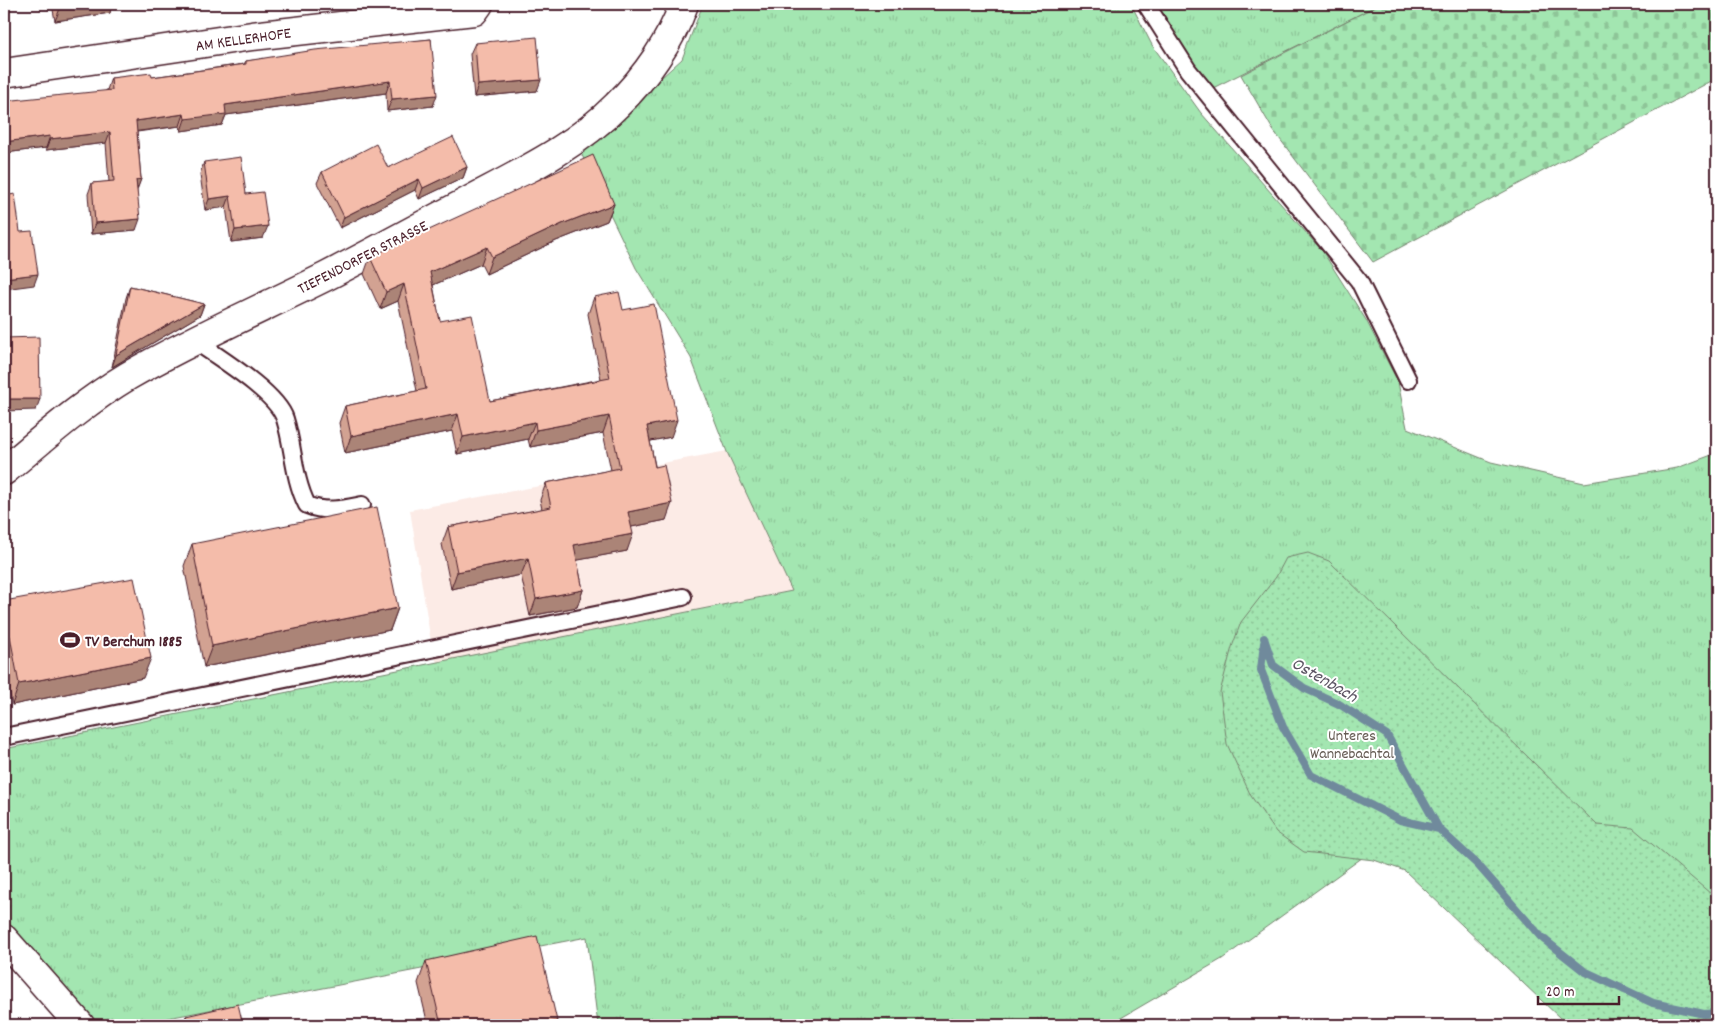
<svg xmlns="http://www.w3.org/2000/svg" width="1721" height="1029" font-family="Dekko,sans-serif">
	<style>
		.built { fill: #fcebe6 }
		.grass { fill: url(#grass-tufts); stroke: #76826e }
		.cemetery { fill: url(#cemetery-stones); stroke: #76826e }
		.park { fill: url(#park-dots); stroke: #76826e }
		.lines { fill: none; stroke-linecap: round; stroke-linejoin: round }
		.stream { stroke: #6f8a9c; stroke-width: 8 }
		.service-casing { stroke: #4a1f2b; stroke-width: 20 }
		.minor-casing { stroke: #4a1f2b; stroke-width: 31 }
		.service { stroke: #fff; stroke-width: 16 }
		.minor { stroke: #fff; stroke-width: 28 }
		.wall { fill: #d2a292; stroke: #4a1f2b }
		.shaded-wall { fill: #ab8477; stroke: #4a1f2b }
		.building { fill: #f4bcaa; stroke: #4a1f2b }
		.labels { text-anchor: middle; stroke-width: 4; stroke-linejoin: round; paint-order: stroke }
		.street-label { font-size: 16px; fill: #4a1f2b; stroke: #fff }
		.poi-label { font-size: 16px; font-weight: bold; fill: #4a1f2b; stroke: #fff; text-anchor: start }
		.park-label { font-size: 16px; fill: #655b53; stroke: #fff }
		.water-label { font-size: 18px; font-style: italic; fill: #5d5564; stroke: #fff }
	</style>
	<defs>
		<pattern id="grass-tufts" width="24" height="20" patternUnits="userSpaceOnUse" patternTransform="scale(1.25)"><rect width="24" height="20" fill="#a3e6b1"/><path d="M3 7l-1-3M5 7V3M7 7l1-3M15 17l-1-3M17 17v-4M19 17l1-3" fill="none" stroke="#8ec598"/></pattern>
		<pattern id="cemetery-stones" width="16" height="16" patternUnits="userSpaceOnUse" patternTransform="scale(1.25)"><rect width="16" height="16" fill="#a3e6b1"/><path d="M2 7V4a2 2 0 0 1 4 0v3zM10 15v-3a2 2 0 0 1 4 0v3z" fill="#8ec598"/></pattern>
		<pattern id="park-dots" width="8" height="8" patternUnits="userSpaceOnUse" patternTransform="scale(1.25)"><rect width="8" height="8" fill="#a3e6b1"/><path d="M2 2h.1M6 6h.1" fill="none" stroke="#8ec598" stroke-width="1.8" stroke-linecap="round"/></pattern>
	</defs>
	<rect width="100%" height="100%" fill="#fff"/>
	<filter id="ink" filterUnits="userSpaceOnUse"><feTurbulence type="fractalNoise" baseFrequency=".02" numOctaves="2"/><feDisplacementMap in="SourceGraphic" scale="10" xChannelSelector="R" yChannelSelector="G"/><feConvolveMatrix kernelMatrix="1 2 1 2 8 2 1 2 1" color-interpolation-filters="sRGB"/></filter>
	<g filter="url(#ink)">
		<path class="built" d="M727 451 792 591 437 663 431 642 410 510Z"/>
		<path class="grass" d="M703 4H1131L1152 45 1201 113 1323 252 1366 320 1398 382 1407 428 1491 462 1584 483 1677 468 1717 453V1025L1477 909 1377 847 1222 959 1109 1025H598L587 937 132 1025H97L4 923V749L792 591 727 452 691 358 636 268 580 151 682 59Z
			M1157 4H1380L1211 89 1187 54Z"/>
		<path class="cemetery" d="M1380 4H1717V78L1373 262 1273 130 1241 75Z"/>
		<path class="park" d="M1308 553 1329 561 1597 825 1633 828 1717 899V1025H1578L1561 1019 1405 871 1374 860 1304 852 1276 832 1251 796 1227 744 1220 692 1232 647 1241 622 1276 577 1286 558Z"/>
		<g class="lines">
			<path class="stream" d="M1264 638 1273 665 1304 688 1339 704 1387 735 1439 829 1478 865 1541 937 1584 971 1653 1003 1704 1014 1717 1013
				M1264 643 1261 670 1283 727 1311 775 1400 820 1439 829"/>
			<defs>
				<path id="service" d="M1146 4 1188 70 1359 281 1408 380
					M195 341C218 357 277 393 285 419 294 448 293 477 307 505 326 513 342 509 362 505
					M4 737 683 597"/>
				<path id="minor" d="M4 73 252 36 474 11 479 4
					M4 471C44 438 83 403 128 376 192 339 261 309 327 276 372 253 417 228 461 205 514 176 574 149 617 105 645 78 671 41 684 4
					M4 939 80 1025"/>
			</defs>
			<use href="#service" class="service-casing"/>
			<use href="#minor" class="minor-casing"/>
			<use href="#service" class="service"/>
			<use href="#minor" class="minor"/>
		</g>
		<path class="wall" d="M52 4H148L111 8 110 13 55 21Z
			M431 39 433 106 387 111 386 93 226 115 222 125 181 131 180 126 137 132 141 179 137 189 136 230 91 234 88 194 92 183 109 182 106 143 46 150V148L4 153 107 90 111 78 152 77 244 64 246 61Z
			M475 43 537 91 474 97 470 54Z
			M204 162 246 194 263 238 231 242 226 207 205 210 200 174Z
			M467 167 463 178 419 199 415 190 340 228 317 183 322 172Z
			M614 204 607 221 556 241 486 274 481 264 433 285 440 321 490 401 601 379 588 314 594 297 623 310 671 437 650 441 666 520 631 527 627 551 577 560 583 590 577 607 530 616 521 575 451 589 442 544 448 527 542 509 540 500 546 483 611 470 603 433 530 447 528 439 457 454 452 431 345 453 339 423 345 406 417 391 398 301 380 309 364 274 370 257Z
			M130 286 204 304 200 315 112 367 126 298Z
			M192 544 398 608 390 630 204 667 184 566Z
			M4 601 143 678 12 705 4 661Z
			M426 961 555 1025H428L418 983Z
			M186 1016 243 1025H183Z"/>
		<path class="shaded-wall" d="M4 4H16L4 5Z
			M73 4H148L111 8 110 13 55 21 61 6Z
			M541 80 537 91 474 97 478 85Z
			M390 81 386 93 226 115 222 125 181 131 185 119 225 105Z
			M437 95 433 106 387 111 392 99Z
			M184 114 180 126 132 132 136 121Z
			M110 132 106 143 46 150 50 139Z
			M50 136 46 148 4 153V142Z
			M467 167 463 178 419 199 423 188Z
			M141 179 137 190 136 180Z
			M419 179 415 190 340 228 344 217Z
			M230 196 226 207 205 210 209 199Z
			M614 204 607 221 556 241 486 274 492 257 562 224Z
			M140 219 136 230 91 234 95 223Z
			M268 226 263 238 231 242 235 230Z
			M487 247 481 264 424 289 430 272Z
			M38 274 34 285 4 289V278Z
			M404 284 398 301 380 309 386 292Z
			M204 304 200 315 112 367 116 355Z
			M4 399H40L36 410 4 411Z
			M458 414 452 431 345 453 351 436Z
			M609 416 603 433 530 447 536 430Z
			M677 420 671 437 641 443 647 426Z
			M535 422 528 439 457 454 463 437Z
			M672 503 666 520 622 529 628 512Z
			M633 534 627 551 568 562 574 545Z
			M528 558 521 575 451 589 457 572Z
			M583 590 577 607 530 616 536 599Z
			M398 608 390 630 204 667 212 646Z
			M10 636 4 654V637Z
			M151 658 143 678 12 705 19 684Z
			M557 1021 555 1025H540Z"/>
		<path class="building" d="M60 4H73L61 6Z
			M537 37 541 80 478 85 475 43Z
			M431 39 437 95 392 99 390 81 225 105 226 114 185 119 184 114 136 121 141 179 136 180 140 219 95 223 92 183 114 181 110 132 50 139V136L4 142V101L112 90 111 78 151 73 152 77 246 64V61L315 50Z
			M453 137 467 167 423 188 419 179 344 217 322 172 376 144 388 168Z
			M593 155 614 204 562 224 492 257 487 247 430 272 440 321 472 315 490 401 610 378 594 297 619 292 623 310 654 304 677 420 647 426 655 467 664 465 672 503 628 512 633 534 574 545 583 590 536 599 528 558 457 572 448 527 551 507 546 483 620 468 609 416 536 430 535 422 463 437 458 414 351 436 345 406 426 389 404 284 386 292 370 257Z
			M241 157 246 194 263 192 268 226 235 230 230 196 209 199 204 162Z
			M15 194 20 232 32 231 38 274 4 278V196Z
			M130 286 204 304 116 355Z
			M39 337 40 399H4V338Z
			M377 507 398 608 212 646 192 544Z
			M134 578 151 658 19 684 10 636 4 637V601Z
			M537 936 557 1021 540 1025H441L426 961Z
			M238 1004 243 1025H189L186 1016Z"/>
	</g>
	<defs>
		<symbol id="stadium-bare" viewBox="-9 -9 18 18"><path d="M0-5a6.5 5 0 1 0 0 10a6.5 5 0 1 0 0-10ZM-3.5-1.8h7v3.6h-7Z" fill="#4a1f2b" stroke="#fff" stroke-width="2.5" paint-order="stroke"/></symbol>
	</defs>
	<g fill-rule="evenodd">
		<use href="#stadium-bare" x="56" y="626" width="28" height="28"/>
	</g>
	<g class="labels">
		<g class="street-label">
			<text transform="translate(243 38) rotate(-8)" y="6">AM KELLERHOFE</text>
			<text transform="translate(362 256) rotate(-27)" y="6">TIEFENDORFER STRASSE</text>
		</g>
		<g class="poi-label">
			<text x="85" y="646">TV Berchum 1885</text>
		</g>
		<g class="park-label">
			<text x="1352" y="740">Unteres<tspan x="1352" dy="18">Wannebachtal</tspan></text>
		</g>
		<g class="water-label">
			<text transform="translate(1325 679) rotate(30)" y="6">Ostenbach</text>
		</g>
	</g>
	<rect width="1721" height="1029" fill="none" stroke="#fff" stroke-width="20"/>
	<rect x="10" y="10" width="1701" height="1009" fill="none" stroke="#4a1f2b" stroke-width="2" filter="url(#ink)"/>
	<path d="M1538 996v8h81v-8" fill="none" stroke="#4a1f2b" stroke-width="2.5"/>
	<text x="1546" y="996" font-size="15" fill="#4a1f2b" stroke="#ffffff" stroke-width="4" paint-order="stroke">20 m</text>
</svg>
